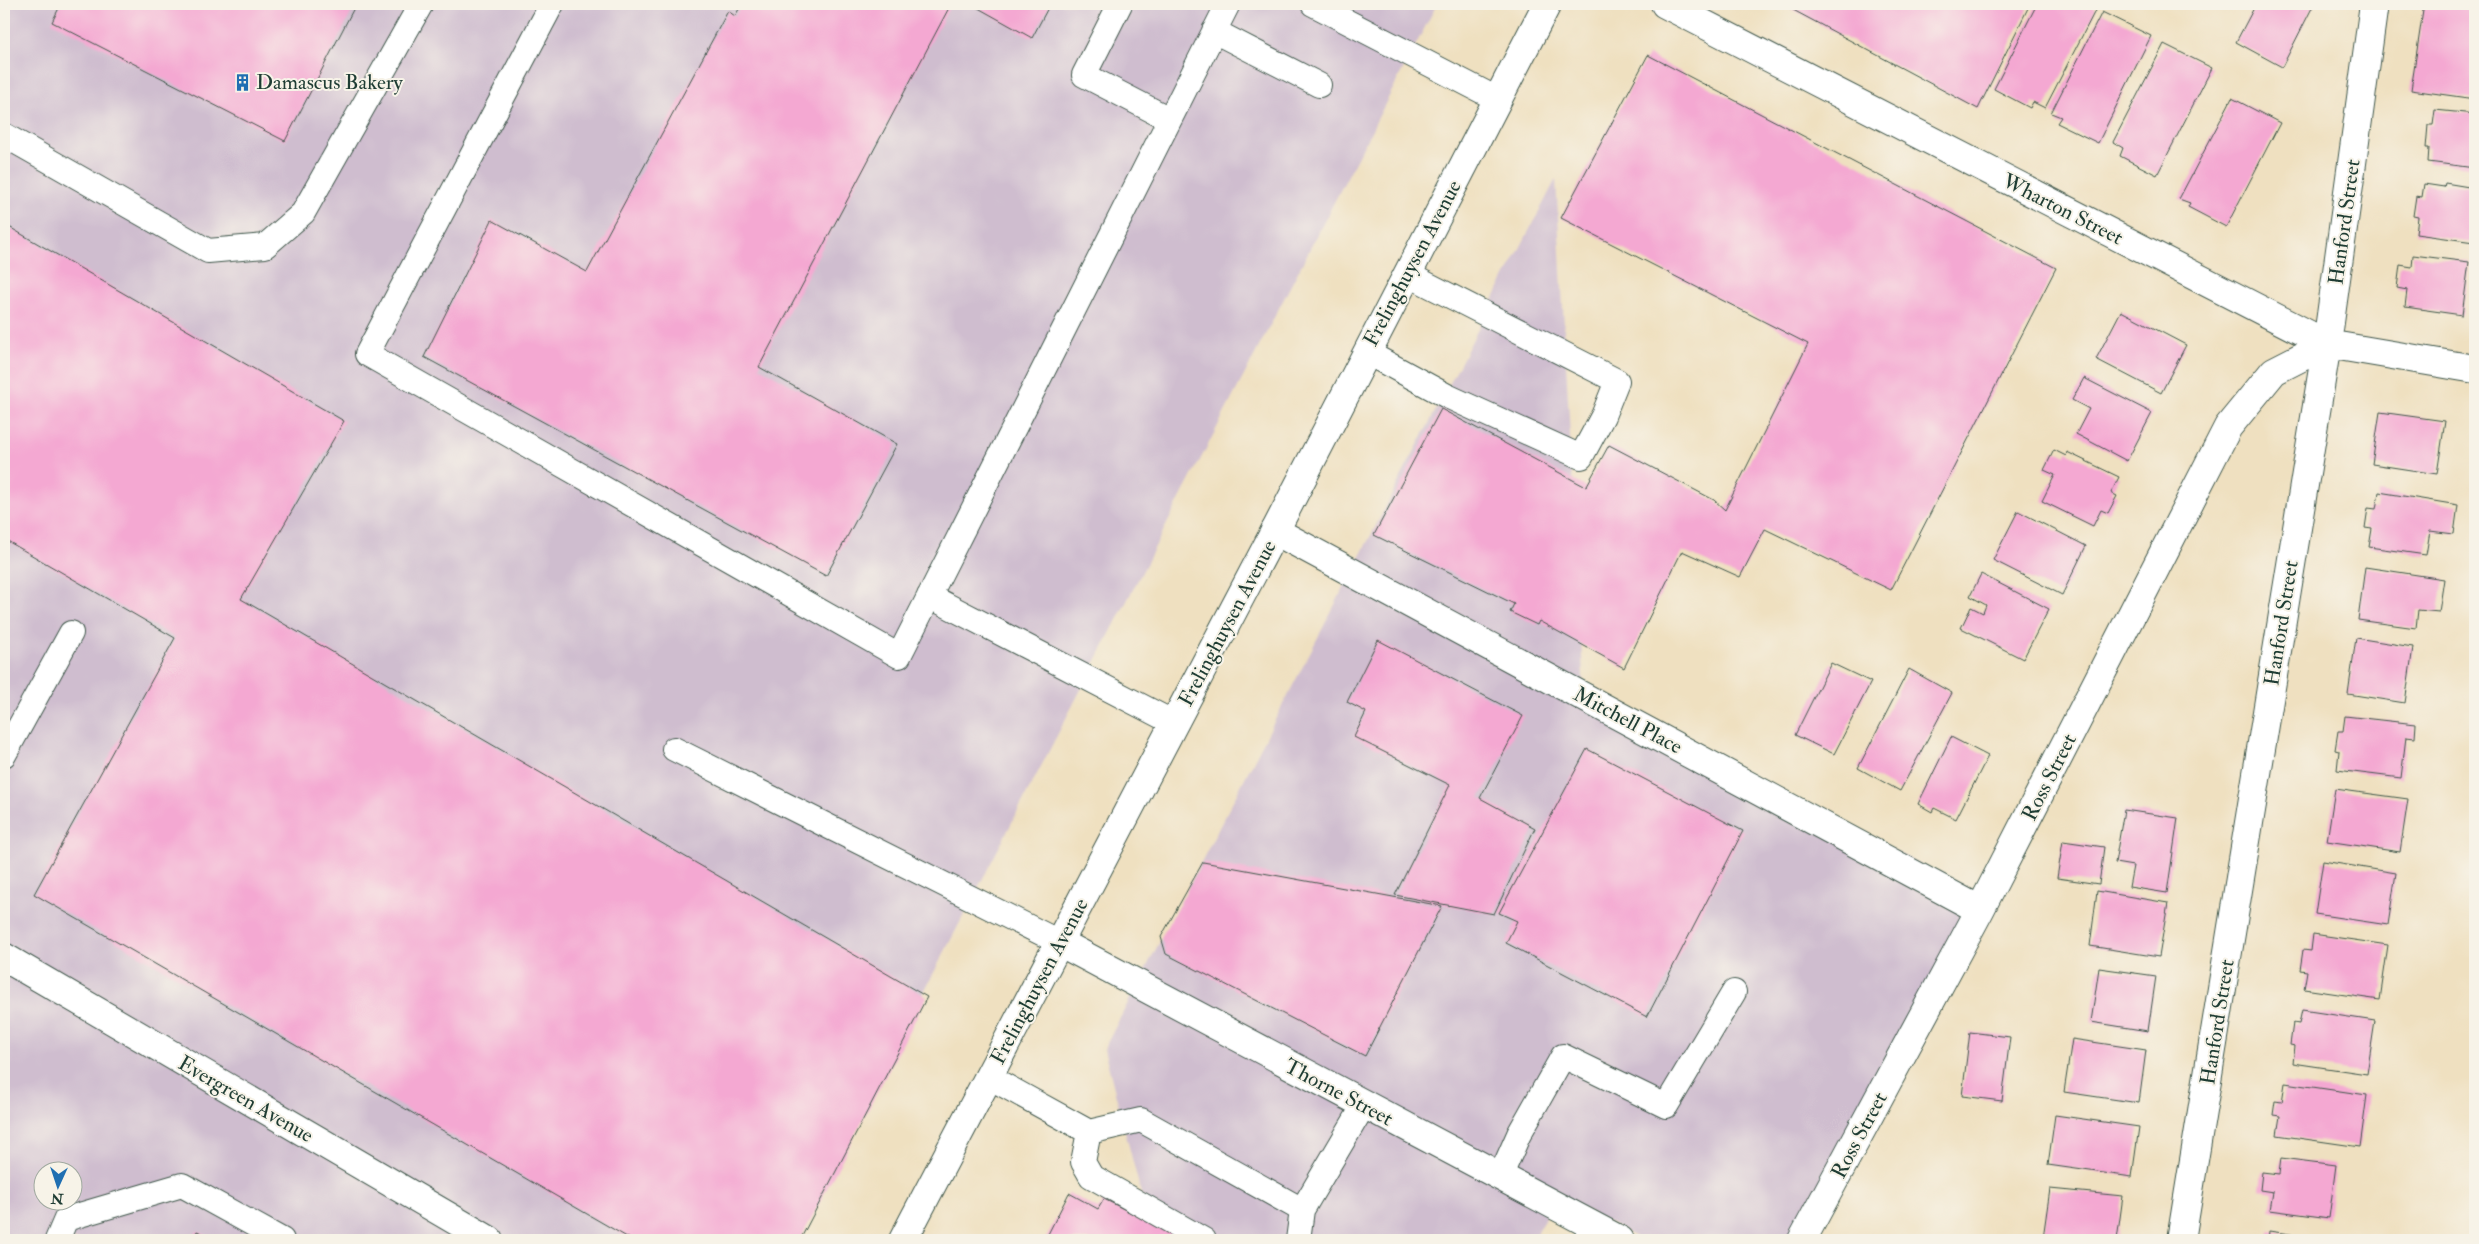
<svg xmlns="http://www.w3.org/2000/svg" width="2479" height="1244" font-family="'IM FELL Double Pica',serif">
	<style>
		.industrial { fill: #cfbdcf; fill-rule: evenodd }
		.building { fill: #f4a8d2 }
		.lines { fill: none; stroke-linecap: round; stroke-linejoin: round }
		.service-casing { stroke: #3e5549; stroke-width: 26 }
		.minor-casing { stroke: #3e5549; stroke-width: 30 }
		.primary-casing { stroke: #3e5549; stroke-width: 30 }
		.service { stroke: #fff; stroke-width: 24 }
		.minor { stroke: #fff; stroke-width: 28 }
		.primary { stroke: #fff; stroke-width: 28 }
		.labels { text-anchor: middle; stroke-width: 4; stroke-linejoin: round; paint-order: stroke }
		.poi-label { font-size: 21px; fill: #1f3d34; stroke: #f7f3e8; text-anchor: start }
		.street-label { font-size: 21px; fill: #1f3d34; stroke: #f7f3e8 }
	</style>
	<rect width="100%" height="100%" fill="#f7f3e8"/>
	<filter id="ink" filterUnits="userSpaceOnUse"><feTurbulence type="fractalNoise" baseFrequency=".02" numOctaves="2"/><feDisplacementMap in="SourceGraphic" scale="10" xChannelSelector="R" yChannelSelector="G"/><feConvolveMatrix kernelMatrix="1 2 1 2 8 2 1 2 1" color-interpolation-filters="sRGB"/></filter>
	<filter id="wash" filterUnits="userSpaceOnUse"><feTurbulence type="fractalNoise" baseFrequency=".0096" numOctaves="4" result="noise"/><feDisplacementMap in="SourceGraphic" scale="20" xChannelSelector="R" yChannelSelector="G"/><feGaussianBlur stdDeviation="1.12" result="paint"/><feColorMatrix in="noise" values="0 0 0 0 0 0 0 0 0 0 0 0 0 0 0 0 0 1.4 0 .05"/><feComposite in="paint" operator="in"/></filter>
	<g filter="url(#wash)">
		<rect width="100%" height="100%" fill="#efe0c0"/>
		<path class="industrial" d="M4 4H1437L795 1240H4ZM42 1172H72V1202H42Z
			M1556 179 1584 693 1992 901 1798 1240H1641L1556 1194 1534 1240H1153L1104 1049Z"/>
		<g id="blocks">
			<path class="building" d="M61 4H356L285 141 52 22Z
				M742 4H951L759 367 897 444 826 576 424 357 492 220 587 272 728 11 735 16Z
				M971 4H1050L1032 38Z
				M1782 4H2030L1978 109Z
				M2037 4H2088L2096 9 2045 108 2033 102 2030 108 1994 89Z
				M2256 4H2314L2282 67 2236 42Z
				M2424 4H2475V99L2411 90Z
				M2102 12 2151 36 2098 143 2057 123 2061 117 2051 113Z
				M2164 44 2212 68 2157 175 2120 156 2123 148 2113 142Z
				M1648 55 2056 268 1891 590 1765 529 1740 577 1682 551 1624 668 1539 621 1537 625 1510 612 1514 604 1374 535 1441 409 1586 487 1609 445 1714 500 1725 510 1808 344 1561 218Z
				M2232 98 2280 123 2226 227 2188 207 2190 203 2179 199Z
				M2435 110 2475 114V168L2428 162 2429 148H2426L2428 125H2433Z
				M2445 183 2475 188 2474 242 2416 234 2418 217 2413 216 2416 196 2422 197 2424 184 2444 187Z
				M4 224 344 421 241 599 927 997 800 1240H632L34 894 175 638 4 539Z
				M2413 255 2469 262 2462 315 2405 307 2407 290 2397 288 2400 265 2412 267Z
				M2121 311 2186 345 2161 393 2096 359Z
				M2084 378 2152 413 2127 461 2076 434 2089 409 2072 400Z
				M2380 412 2445 421 2437 474 2372 464Z
				M2054 450 2066 456 2067 452 2119 477 2111 493 2117 496 2108 513 2101 510 2093 526 2042 501 2055 475 2044 470Z
				M2379 492 2458 505 2454 534 2430 531 2426 555 2369 547 2372 529 2365 528 2368 508 2376 509Z
				M2018 511 2086 546 2062 595 1993 560Z
				M2365 567 2444 579 2439 612 2418 610 2416 628 2358 620Z
				M1981 574 2049 609 2023 659 1961 628 1971 607 1983 613 1986 605 1970 596Z
				M2356 638 2413 647 2405 703 2348 694Z
				M1378 640 1523 716 1480 798 1535 828 1494 914 1395 895 1450 785 1354 737 1366 712 1347 702Z
				M1831 663 1871 682 1834 754 1795 735Z
				M1909 669 1952 693 1900 791 1858 768Z
				M2345 716 2416 724 2415 738 2406 737 2401 778 2337 770 2339 751 2335 750 2338 731H2343Z
				M1951 737 1988 756 1956 819 1934 808 1932 812 1918 804Z
				M1587 749 1743 831 1647 1017 1506 943 1517 921 1499 913Z
				M2335 789 2408 799 2400 852 2327 841Z
				M2124 810 2178 818 2167 893 2129 887 2133 866 2115 863Z
				M2063 841 2104 847 2099 884 2057 878Z
				M2323 861 2396 873 2388 925 2315 914Z
				M1203 862 1442 906 1365 1056 1166 954 1161 937Z
				M2097 891 2168 903 2159 957 2090 946Z
				M2313 934 2388 945 2380 1000 2304 989 2307 971 2300 970 2303 950 2311 951Z
				M2099 968 2156 976 2148 1031 2091 1022Z
				M2302 1010 2375 1021 2367 1074 2293 1063 2295 1046 2290 1045 2293 1023 2299 1024Z
				M1970 1032 2010 1037 2002 1101 1962 1096Z
				M2072 1039 2146 1050 2139 1103 2064 1092Z
				M2285 1083 2367 1095 2360 1147 2277 1135 2280 1116 2273 1115 2275 1101 2282 1102Z
				M2055 1115 2139 1127 2132 1177 2048 1165Z
				M2281 1158 2336 1165 2329 1218 2270 1210 2273 1192 2260 1190 2262 1172 2279 1174Z
				M2050 1189 2123 1196 2117 1240 2043 1238Z
				M1069 1193 1098 1209 1104 1199 1185 1240H1045Z
				M197 1231 216 1240H192Z
				M2269 1231 2323 1239 2322 1240H2268Z"/>
		</g>
	</g>
	<g filter="url(#ink)">
		<use href="#blocks" fill-opacity="0" stroke="#3e5549" stroke-width="1"/>
		<g class="lines">
			<defs>
				<path id="service" d="M552 4 367 354 899 656 1228 4
					M1120 4 1084 75 1169 119
					M1313 4 1497 99
					M1214 31 1319 85
					M4 135 208 251 265 246 303 213 421 4
					M1366 352 1447 396 1581 457 1603 416 1617 381 1407 274
					M929 596 1174 723
					M674 749 1059 942
					M4 755 71 633
					M989 1077 1089 1132 1141 1120 1302 1210
					M1089 1132 1083 1162 1091 1176 1204 1240
					M1500 1177 1519 1134 1563 1056 1666 1106 1734 992
					M57 1240 66 1219 182 1185 282 1240
					M1298 1240 1302 1210 1364 1105"/>
				<path id="minor" d="M1665 4 2327 344 2475 369
					M1275 531 1980 910
					M1059 942 1620 1240
					M4 957 489 1240
					M1802 1240 1980 910 2228 427 2274 371 2327 344
					M2181 1240 2327 344 2374 4"/>
				<path id="primary" d="M903 1240 1275 531 1547 4"/>
			</defs>
			<use href="#service" class="service-casing"/>
			<use href="#minor" class="minor-casing"/>
			<use href="#primary" class="primary-casing"/>
			<use href="#service" class="service"/>
			<use href="#minor" class="minor"/>
			<use href="#primary" class="primary"/>
		</g>
	</g>
	<defs>
		<symbol id="building-bare" viewBox="-9 -9 18 18"><path d="M-4-6H4V6H1V3H-1V6H-4ZM-2.5-4.3h1.7v1.8h-1.7ZM.8-4.3h1.7v1.8H.8ZM-2.5-1h1.7V.8h-1.7ZM.8-1h1.7V.8H.8Z" fill="#1f6fb2" stroke="#f7f3e8" stroke-width="2.5" paint-order="stroke"/></symbol>
	</defs>
	<g fill-rule="evenodd">
		<use href="#building-bare" x="230" y="70" width="25" height="25"/>
	</g>
	<g class="labels">
		<g class="poi-label">
			<text x="256" y="89">Damascus Bakery</text>
		</g>
		<g class="street-label">
			<text transform="translate(2063 209) rotate(27)" y="7">Wharton Street</text>
			<text transform="translate(2344 222) rotate(-82)" y="7">Hanford Street</text>
			<text transform="translate(1412 263) rotate(-62)" y="7">Frelinghuysen Avenue</text>
			<text transform="translate(1227 623) rotate(-62)" y="7">Frelinghuysen Avenue</text>
			<text transform="translate(2281 623) rotate(-81)" y="7">Hanford Street</text>
			<text transform="translate(1628 720) rotate(28)" y="7">Mitchell Place</text>
			<text transform="translate(2049 777) rotate(-63)" y="7">Ross Street</text>
			<text transform="translate(1039 981) rotate(-62)" y="7">Frelinghuysen Avenue</text>
			<text transform="translate(2217 1022) rotate(-81)" y="7">Hanford Street</text>
			<text transform="translate(1339 1092) rotate(28)" y="7">Thorne Street</text>
			<text transform="translate(246 1099) rotate(30)" y="7">Evergreen Avenue</text>
			<text transform="translate(1859 1135) rotate(-62)" y="7">Ross Street</text>
		</g>
	</g>
	<rect width="2479" height="1244" fill="none" stroke="#f7f3e8" stroke-width="20"/>
	<g transform="translate(58 1186) rotate(183)"><circle r="24" fill="#f7f3e8" stroke="#a1aaa0"/>
	<path d="M0-4L9 19L0 12L-9 19Z" fill="#1f6fb2"/>
	<text y="-8" font-size="14" font-weight="bold" text-anchor="middle" fill="#1f3d34">N</text>
	</g>
</svg>
